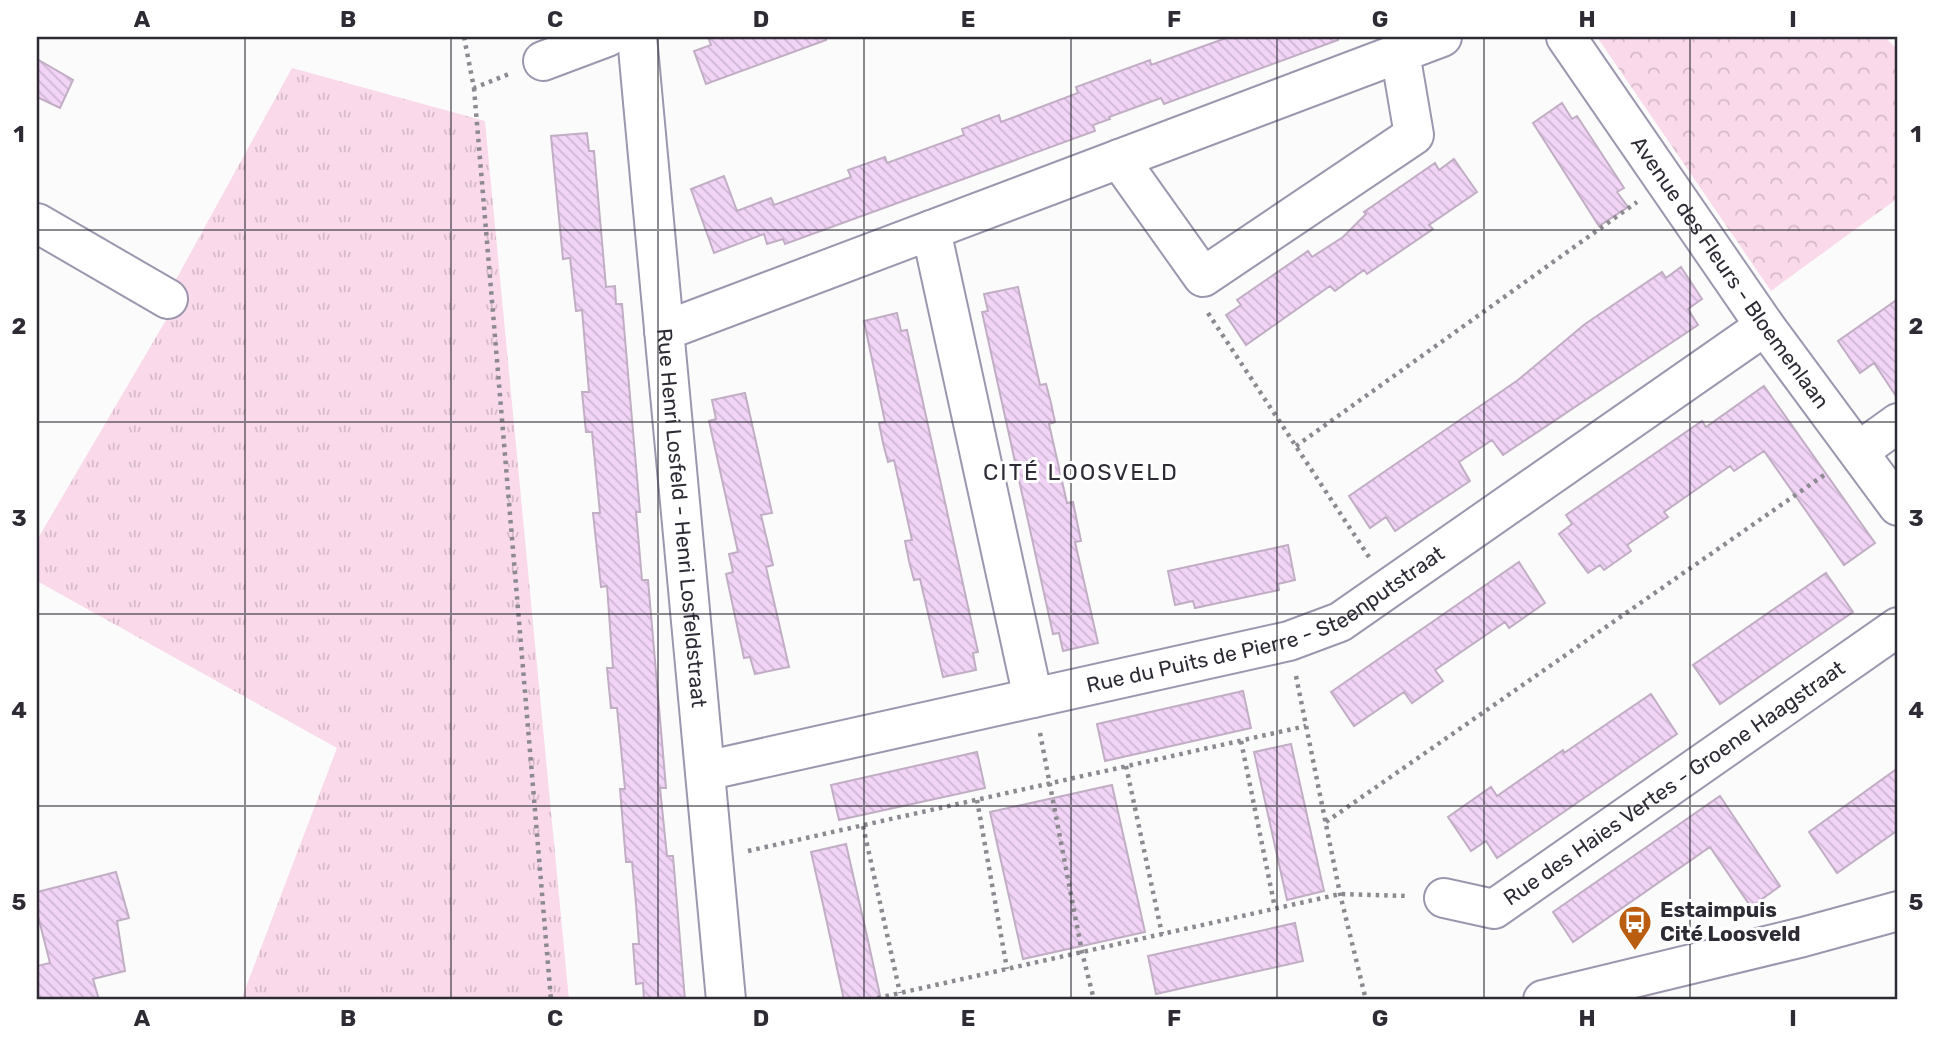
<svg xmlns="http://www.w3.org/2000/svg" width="1935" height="1037" font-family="Rubik,sans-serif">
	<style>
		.grass { fill: url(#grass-tufts) }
		.forest { fill: url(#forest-crowns) }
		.building { fill: url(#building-back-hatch); stroke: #c1aec4; stroke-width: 2 }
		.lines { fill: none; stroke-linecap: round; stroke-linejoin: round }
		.minor-casing { stroke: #9d96af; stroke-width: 42 }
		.secondary-casing { stroke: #9d96af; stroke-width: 42 }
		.path { stroke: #8c8a90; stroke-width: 4.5; stroke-dasharray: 3.5 5; stroke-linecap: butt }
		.minor { stroke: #fff; stroke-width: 38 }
		.secondary { stroke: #fff; stroke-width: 38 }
		.grid { fill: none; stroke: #2e2b35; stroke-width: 2; stroke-opacity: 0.55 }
		.labels { text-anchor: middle; stroke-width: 6; stroke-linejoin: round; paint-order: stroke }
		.street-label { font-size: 21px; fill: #2e2b35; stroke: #fff }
		.poi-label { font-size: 21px; font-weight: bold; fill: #2e2b35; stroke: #fff; text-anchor: start }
		.neighbourhood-label { font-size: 23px; letter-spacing: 2px; fill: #2e2b35; stroke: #fff }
		.neatline { fill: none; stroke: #2e2b35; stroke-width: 2.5 }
		.grid-label { font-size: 23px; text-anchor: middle; font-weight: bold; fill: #2e2b35 }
	</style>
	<defs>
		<pattern id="grass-tufts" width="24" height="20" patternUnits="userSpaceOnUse" patternTransform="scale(1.75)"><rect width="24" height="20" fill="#f9d9ea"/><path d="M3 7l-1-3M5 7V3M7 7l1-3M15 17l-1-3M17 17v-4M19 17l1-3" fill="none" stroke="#d6bac9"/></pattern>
		<pattern id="forest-crowns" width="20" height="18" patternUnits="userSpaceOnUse" patternTransform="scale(1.75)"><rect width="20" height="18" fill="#f9d9ea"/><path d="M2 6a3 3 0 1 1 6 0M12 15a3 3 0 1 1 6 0" fill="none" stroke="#d6bac9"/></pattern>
		<pattern id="building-back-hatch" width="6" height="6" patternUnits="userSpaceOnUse" patternTransform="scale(1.75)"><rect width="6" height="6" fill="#f1d4f6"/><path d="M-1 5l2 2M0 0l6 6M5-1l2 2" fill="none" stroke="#cfb6d4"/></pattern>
	</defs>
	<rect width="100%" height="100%" fill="#fbfbfb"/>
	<path class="grass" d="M292 68 485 121 569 1000H241L337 748 37 581V540L166 320 173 285Z"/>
	<path class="forest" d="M1597 37H1885L1898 50V198L1771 291Z"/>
	<path class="building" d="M708 37H826V40L706 84 694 51 711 45Z
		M1229 37H1338V40L1164 104 1161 98 1109 117 1110 119 1093 125 1095 131 785 244 783 239 767 244 764 234 714 253 691 189 724 176 737 211 771 198 774 205 851 177 848 170 885 157 887 163 964 135 962 129 999 115 1001 122 1078 93 1076 87 1150 60 1151 65Z
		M37 59 73 80 60 108 37 97Z
		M1562 103 1572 119 1577 116 1624 188 1617 192 1628 207 1599 226 1533 123Z
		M587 133 589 151H594L606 287 615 286 616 304H622L640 512H636L642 580H648L666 788H660L667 856H673L685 1000H644L643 983 636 984 633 944H639L636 904 632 862H626L620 789H625L617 708H611L607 668H613L607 586 601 587 593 513H600L592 432H586L582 392H589L582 310 576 311 570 258 563 259 551 136Z
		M1454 159 1477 192 1429 225 1433 229 1367 274 1364 270 1335 291 1330 286 1246 345 1226 315 1241 305 1237 300 1308 251 1312 257 1343 237 1366 214 1364 212 1435 163 1439 170Z
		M1681 267 1702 299 1688 309 1698 325 1503 455 1492 440 1459 462 1470 481 1395 531 1386 517 1370 528 1349 496 1518 380 1585 324 1662 272 1666 278Z
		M1018 287 1040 385 1046 384 1051 403 1055 422 1049 424 1067 503 1073 502 1081 541 1075 542 1098 643 1063 651 1059 633 1053 634 982 312 988 311 984 294Z
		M1898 299V399L1874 363 1860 373 1838 341Z
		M897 313 901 331 907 330 978 652 973 653 976 670 943 677 920 579 914 580 909 561 905 541 912 540 894 460 888 462 883 443 879 423 885 422 864 321Z
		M1764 386 1875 543 1844 565 1764 451 1734 471 1730 466 1664 512 1668 517 1627 545 1631 551 1604 570 1600 565 1588 573 1559 534 1572 524 1566 515 1702 421 1706 427Z
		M745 393 772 513 761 515 773 565 766 567 789 667 755 674 750 657 744 658 726 574 733 572 729 554 738 552 709 421 716 419 712 400Z
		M1288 545 1295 580 1278 584 1279 590 1195 608 1193 601 1175 605 1168 571Z
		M1519 562 1545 603 1509 628 1505 622 1435 670 1443 681 1412 703 1404 692 1354 726 1331 692Z
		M1826 573 1853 612 1720 704 1693 665Z
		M1243 691 1251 728 1105 761 1097 724Z
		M1651 694 1677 734 1497 858 1486 841 1471 851 1448 817 1491 787 1497 796 1563 750 1564 753Z
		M1291 744 1324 891 1287 900 1254 752Z
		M977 752 985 788 839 820 831 785Z
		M1898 768V830L1837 873 1809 832Z
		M1112 785 1145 932 1023 959 990 812Z
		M1720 796 1780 886 1751 907 1710 847 1573 942 1553 912Z
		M846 844 869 945 881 1000H844L822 900 811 852Z
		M116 872 129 918 117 921 125 971 93 979 99 1000H37V966L50 963 37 912V892Z
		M1295 923 1303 961 1156 994 1148 956Z"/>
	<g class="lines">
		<defs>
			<g id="minor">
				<path id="s1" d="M637 37 726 1000"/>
				<path id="s2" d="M1566 37 1765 326 1898 506"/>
				<path d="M543 61 607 37"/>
				<path d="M1119 159 1203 277 1414 135 1400 53"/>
				<path d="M37 223 168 299"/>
				<path d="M931 230 1033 698"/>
				<path d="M664 331 1442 37"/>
				<path d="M1859 451 1898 423"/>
				<path id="s3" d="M705 771 1289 641 1340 622 1765 326"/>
				<path id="s4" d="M1444 898 1494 909 1898 627"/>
			</g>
			<path id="secondary" d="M1543 1000 1803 937 1898 911"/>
		</defs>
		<use href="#minor" class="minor-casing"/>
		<use href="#secondary" class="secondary-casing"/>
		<path class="path" d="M464 37 474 88 509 74
			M474 88 551 1000
			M1208 313 1369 557
			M1296 446 1637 202
			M1296 676 1340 894 1366 1000
			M1040 733 1082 952 1094 1000
			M1241 741 1275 908
			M1126 766 1162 934
			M977 800 1007 969
			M1326 822 1827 473
			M863 826 900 993
			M748 851 1306 726
			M869 1000 1340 894 1409 896"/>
		<use href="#minor" class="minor"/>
		<use href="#secondary" class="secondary"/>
	</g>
	<path class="grid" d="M245 37V1000M451 37V1000M658 37V1000M864 37V1000M1071 37V1000M1277 37V1000M1484 37V1000M1690 37V1000M37 230H1898M37 422H1898M37 614H1898M37 806H1898"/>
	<defs>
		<symbol id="bus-pin" viewBox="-11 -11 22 30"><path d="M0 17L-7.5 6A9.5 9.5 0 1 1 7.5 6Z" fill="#bb5d10" stroke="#fff"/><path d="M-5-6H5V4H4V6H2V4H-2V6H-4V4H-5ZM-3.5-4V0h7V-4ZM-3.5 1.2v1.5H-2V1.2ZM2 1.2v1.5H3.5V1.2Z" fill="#fff"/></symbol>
	</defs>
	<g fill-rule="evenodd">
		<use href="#bus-pin" x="1616" y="903" width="38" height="52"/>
	</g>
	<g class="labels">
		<g class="street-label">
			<text dy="7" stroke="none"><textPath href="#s2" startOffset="287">Avenue des Fleurs - Bloemenlaan</textPath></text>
			<text dy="7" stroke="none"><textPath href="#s1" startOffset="483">Rue Henri Losfeld - Henri Losfeldstraat</textPath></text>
			<text dy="7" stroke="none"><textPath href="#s3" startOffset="584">Rue du Puits de Pierre - Steenputstraat</textPath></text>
			<text dy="7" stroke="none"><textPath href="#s4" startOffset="271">Rue des Haies Vertes - Groene Haagstraat</textPath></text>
		</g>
		<g class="poi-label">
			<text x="1660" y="917">Estaimpuis<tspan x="1660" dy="24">Cité Loosveld</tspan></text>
		</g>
		<g class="neighbourhood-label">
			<text x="1081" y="480">CITÉ LOOSVELD</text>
		</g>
	</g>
	<rect width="1935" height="1037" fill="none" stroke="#ffffff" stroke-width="77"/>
	<rect x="38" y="38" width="1858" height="960" class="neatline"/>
	<g class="grid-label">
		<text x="142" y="27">A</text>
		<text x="348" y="27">B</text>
		<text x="555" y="27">C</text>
		<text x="761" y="27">D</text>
		<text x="968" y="27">E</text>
		<text x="1174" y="27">F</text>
		<text x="1380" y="27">G</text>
		<text x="1587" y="27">H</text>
		<text x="1793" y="27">I</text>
		<text x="19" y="142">1</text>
		<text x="1916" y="142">1</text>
		<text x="19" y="334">2</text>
		<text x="1916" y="334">2</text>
		<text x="19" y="526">3</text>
		<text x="1916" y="526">3</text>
		<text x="19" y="718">4</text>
		<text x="1916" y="718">4</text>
		<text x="19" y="910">5</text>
		<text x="1916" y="910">5</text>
		<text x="142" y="1026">A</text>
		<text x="348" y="1026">B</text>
		<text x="555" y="1026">C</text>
		<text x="761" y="1026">D</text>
		<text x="968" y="1026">E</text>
		<text x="1174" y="1026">F</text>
		<text x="1380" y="1026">G</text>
		<text x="1587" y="1026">H</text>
		<text x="1793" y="1026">I</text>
	</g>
</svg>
